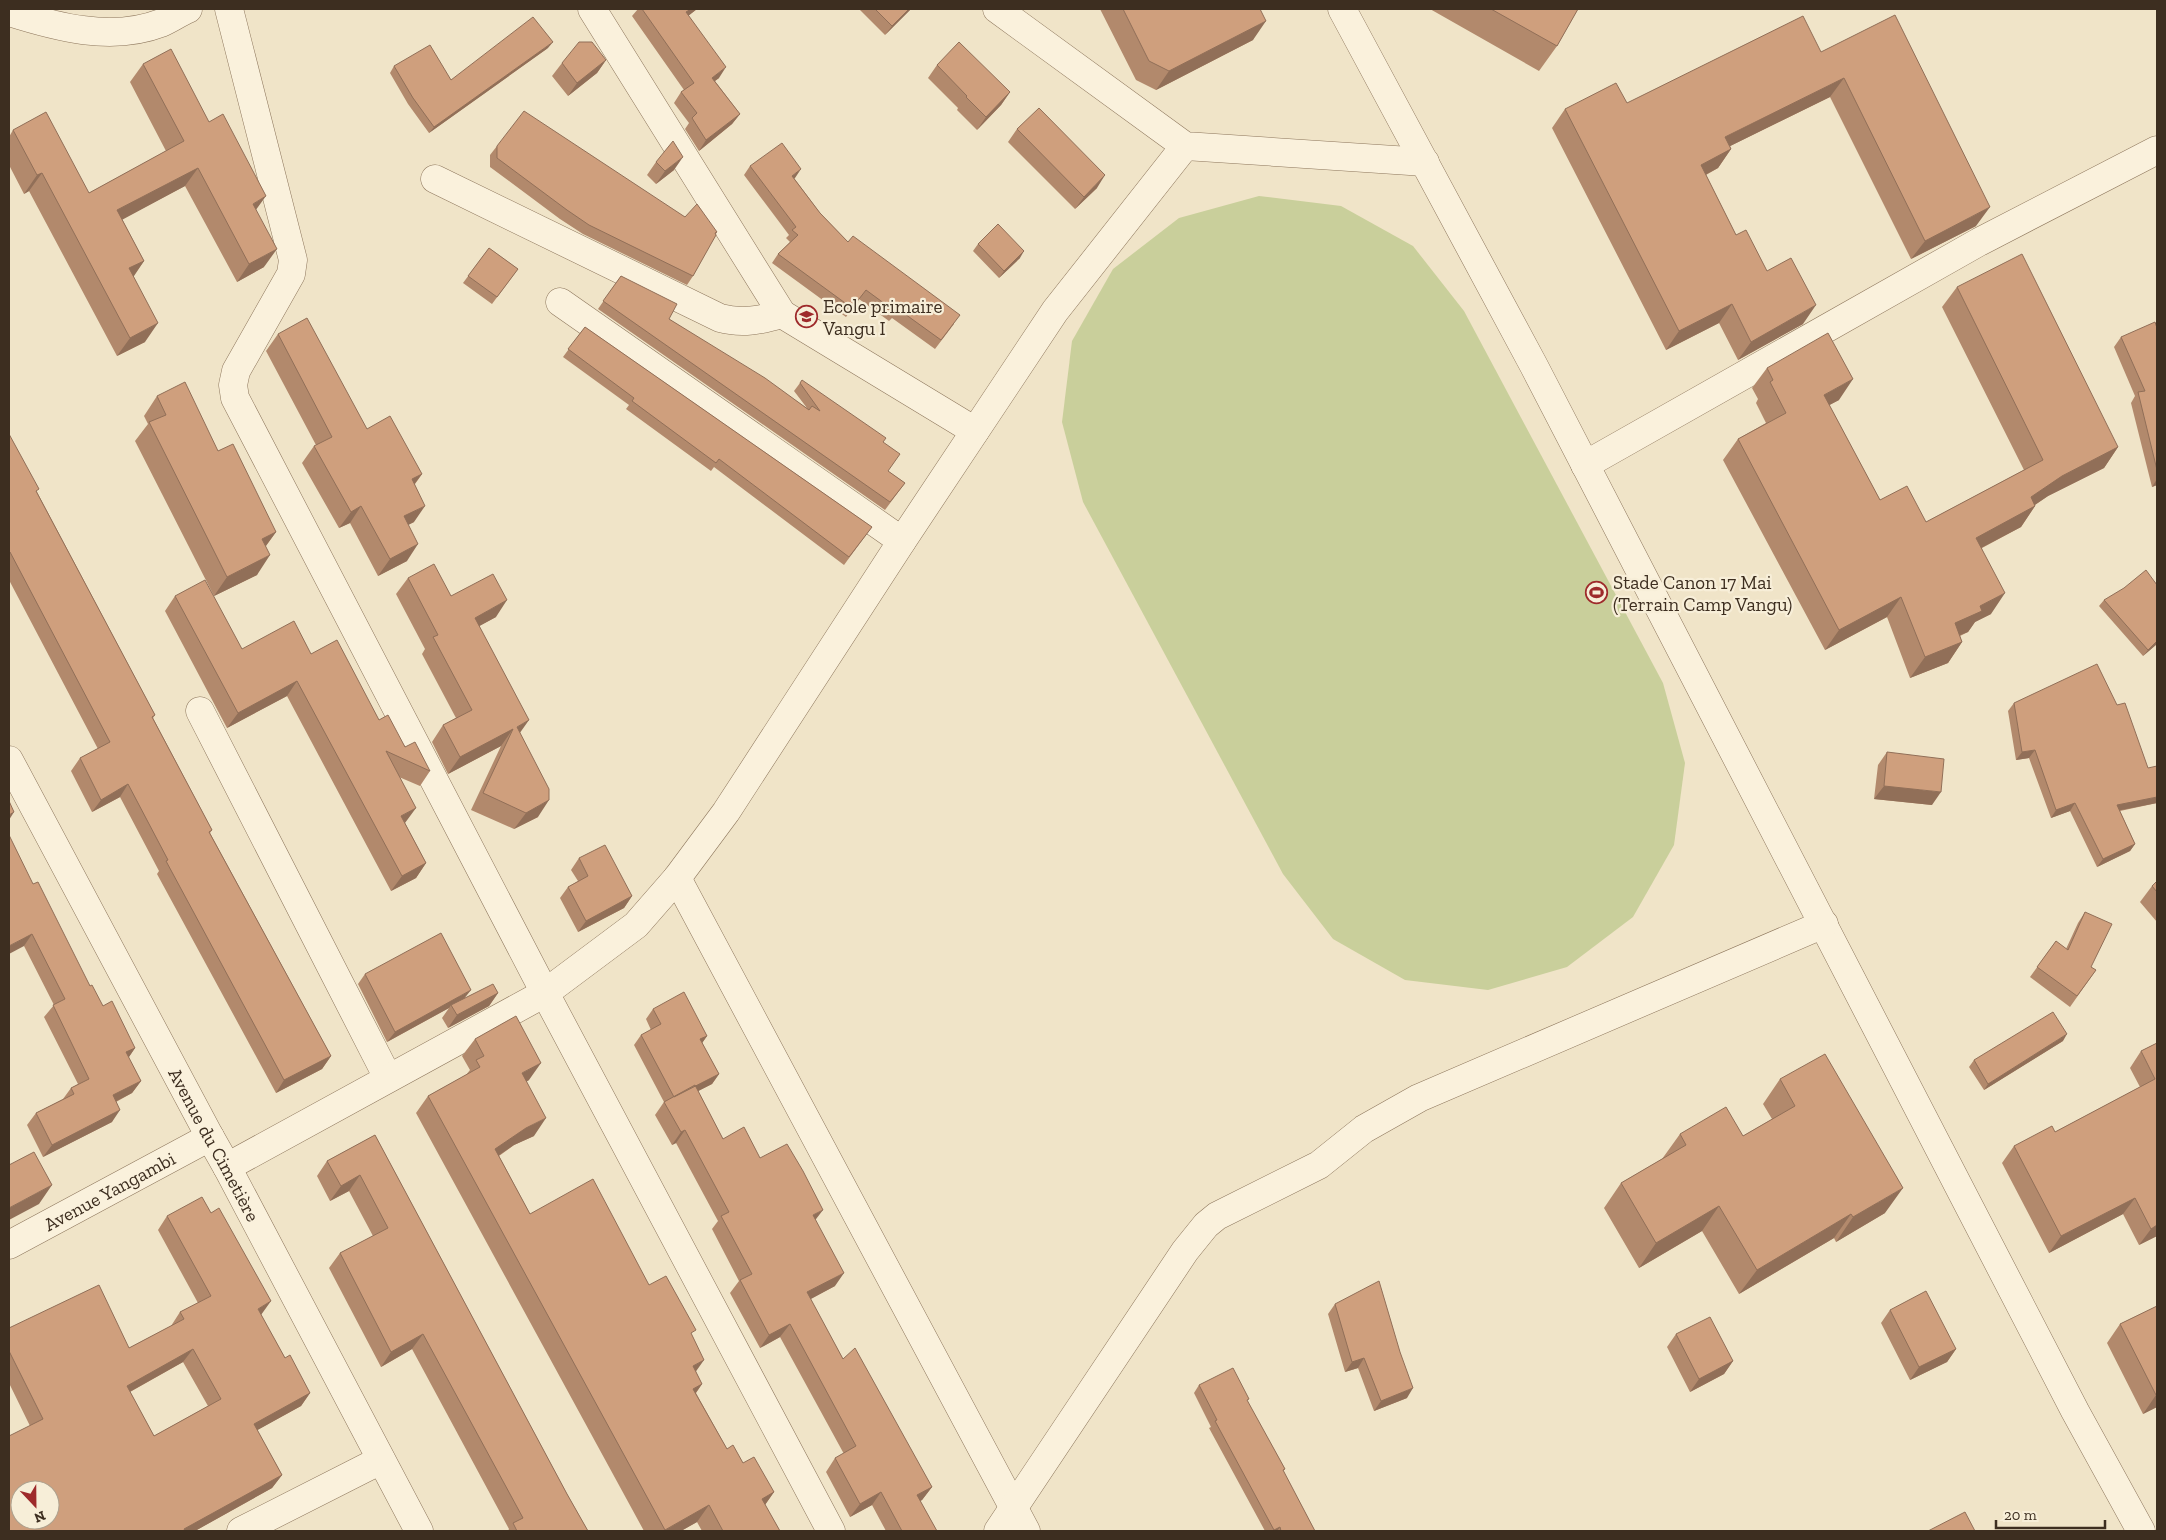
<svg xmlns="http://www.w3.org/2000/svg" width="2166" height="1540" font-family="'Zilla Slab',serif">
	<style>
		.green { fill: #c9cf9b }
		.lines { fill: none; stroke-linecap: round; stroke-linejoin: round }
		.minor-casing { stroke: #8d765c; stroke-width: 29 }
		.minor { stroke: #faf1dc; stroke-width: 28 }
		.wall { fill: #b2896c; fill-rule: evenodd }
		.shaded-wall { fill: #916f58 }
		.building { fill: #cf9f7d; stroke: #916f58; fill-rule: evenodd }
		.labels { text-anchor: middle; stroke-width: 4.5; stroke-linejoin: round; paint-order: stroke }
		.poi-label { font-size: 19px; fill: #3d2e20; stroke: #f7eed8; text-anchor: start }
		.street-label { font-size: 19px; fill: #3d2e20; stroke: #f7eed8 }
	</style>
	<rect width="100%" height="100%" fill="#f0e4c8"/>
	<path class="green" d="M1259 196 1341 206 1413 246 1464 311 1663 683 1685 763 1674 845 1633 917 1567 967 1488 990 1405 980 1333 939 1283 874 1083 502 1062 422 1072 341 1113 269 1179 218Z"/>
	<g class="lines">
		<defs>
			<g id="minor">
				<path d="M229 9 293 260 291 274 236 371 233 385 235 398 545 993 831 1531"/>
				<path d="M592 9 782 314 975 431"/>
				<path d="M997 9 1185 146 1425 162"/>
				<path d="M1342 9 1534 366 2075 1411 2141 1531"/>
				<path d="M9 12C56 27 112 42 161 23 170 19 179 13 188 9"/>
				<path d="M435 179 720 318C742 324 761 320 782 314"/>
				<path d="M560 302 902 541"/>
				<path d="M1585 465 1979 242 2157 150"/>
				<path d="M200 711 388 1078"/>
				<path id="s1" d="M9 760 210 1137 227 1167 419 1531"/>
				<path d="M677 878 1026 1531"/>
				<path d="M227 1167 545 993 636 925 677 878 726 812 902 541 1055 311 1185 146"/>
				<path id="s2" d="M9 1245 210 1137"/>
				<path d="M241 1531 381 1460"/>
				<path d="M998 1531 1185 1251 1206 1225 1217 1216 1319 1165 1364 1129 1419 1098 1824 924"/>
			</g>
		</defs>
		<use href="#minor" class="minor-casing"/>
		<use href="#minor" class="minor"/>
	</g>
	<path class="wall" d="M638 9H697L688 16 719 78 715 81 740 114 732 124 699 151 685 129 689 123 674 103 681 92 684 90 632 16Z
		M859 9H911L885 35Z
		M1100 9H1260L1253 40 1156 90 1136 80Z
		M1430 9H1578L1557 46 1539 71Z
		M548 48 429 133 408 104 390 73 394 66 451 80Z
		M1821 52 1976 226 1911 259 1830 97 1730 146 1731 149 1718 168 1706 175 1736 235 1767 271 1803 324 1738 360 1719 323 1666 350 1552 128 1565 109 1627 103Z
		M606 60 597 73 568 96 552 76 562 63Z
		M143 64 256 210 264 267 237 282 185 186 122 219 144 261 133 276 145 342 117 356 29 191 24 194 9 165V137L13 130 89 193 166 151 130 82Z
		M937 65 1010 92 1001 105 977 130 957 110 958 108 928 78Z
		M1017 129 1097 188 1075 209 1008 142Z
		M497 146 685 217 717 232 693 276 687 285 583 234 560 219 490 167V155Z
		M656 162 674 170 656 184 647 175Z
		M750 166 795 178H794L820 213 848 242 954 324 935 349 892 318 889 321 859 299 846 317 772 263 778 254 790 242 786 238 789 235 744 175Z
		M978 244 1020 258 999 278 973 251Z
		M489 248 518 269 492 304 463 283Z
		M621 276 669 319 807 408 794 391 800 383 883 442 888 471 905 483 885 510 598 309Z
		M1957 287 2118 447 2104 468 2048 496 2035 505V506L2021 527 1982 548 1991 614 1975 622 1968 632 1960 636 1962 642 1948 663 1910 678 1887 617 1825 650 1723 460 1738 439 1766 423 1756 403 1758 399 1752 388 1767 368 1839 400 1829 405 1880 500 1926 522 2024 470 1942 307Z
		M585 327 872 527 844 565 714 467 711 471 626 409 629 405 563 357Z
		M2157 328V485L2152 487 2131 403 2135 396 2114 347 2121 337Z
		M278 334 367 429 422 474 415 484 414 522 408 525 407 561 378 576 350 523 339 528 302 463 314 446 316 445 266 351Z
		M157 396 218 451 276 532 266 546 257 575 214 596 135 441 148 424 144 416Z
		M9 434 37 492 155 715 153 718 212 830 210 833 331 1056 322 1069 276 1093 157 874 159 871 120 797 92 812 71 771 80 758 98 749 9 580Z
		M408 578 451 596 496 617 479 626 520 733 538 817 514 829 471 810 501 746 448 774 432 742 443 725 456 718 422 654 425 649 396 594Z
		M2157 585V644L2143 656 2099 606 2104 600Z
		M175 596 242 649 311 654 379 720 430 771 420 786 399 777 405 823 426 863 416 878 391 891 287 696 227 728 165 611Z
		M2014 703 2157 803 2120 811 2135 844 2130 851 2097 867 2070 811 2051 818 2029 758 2016 760 2008 711Z
		M1887 752 1932 805 1874 799 1878 765Z
		M579 858 632 896 624 908 578 932 560 898 568 887 578 881 571 870Z
		M2157 881V922L2140 902 2152 886Z
		M33 884 90 986 103 1006 135 1048 128 1058 141 1081 132 1093 116 1102 112 1122 43 1157 27 1125 36 1113 63 1099 71 1088 78 1084 44 1017 54 1005 24 946Z
		M2085 912 2091 967 2096 970 2070 1007 2030 977 2056 941 2066 949 2078 923Z
		M365 974 465 998 498 993 489 1006 448 1028 442 1018 449 1008 387 1042 358 984Z
		M653 1009 707 1036 702 1043 719 1074 712 1084 698 1091 723 1139 760 1158 815 1220 835 1286 810 1299 843 1359 932 1487 922 1500 920 1501 937 1531H886L872 1505 850 1517 826 1472 835 1458 844 1454 780 1337 760 1348 730 1293 739 1281 712 1229 718 1221 676 1143 672 1145 655 1115 664 1102 634 1045 641 1035 651 1030 646 1019Z
		M475 1039 529 1080 526 1082 534 1136 514 1145 499 1156 530 1214 649 1285 692 1336 696 1372 702 1384 696 1393 727 1449 743 1463 774 1492 765 1505 780 1531H702L697 1522 681 1531H644L416 1113 428 1096 466 1075 470 1070 462 1056Z
		M2063 1041 1984 1090 1969 1067 1974 1060Z
		M2157 1043V1236L2139 1245 2123 1214 2049 1253 2002 1163 2014 1146 2055 1132 2140 1087 2130 1068 2141 1051Z
		M1780 1079 1885 1213 1836 1242 1834 1238 1739 1294 1702 1231 1639 1268 1604 1208 1621 1183 1662 1159 1680 1134 1743 1136 1772 1119 1763 1104Z
		M375 1135 567 1494 588 1531H508L509 1529 412 1349 381 1367 329 1268 340 1253 373 1236 349 1191 330 1201 317 1176 327 1161Z
		M167 1216 261 1315 285 1358 310 1393 301 1406 257 1430 282 1475 272 1488 195 1531H9L30 1426 9 1383V1328L129 1348 171 1326 180 1312 198 1303 158 1230ZM183 1362 208 1406 154 1436 130 1392Z
		M1335 1304 1407 1398 1374 1411 1358 1368 1345 1372 1328 1314Z
		M2157 1306V1407L2143 1414 2107 1343 2120 1324Z
		M1890 1310 1956 1349 1947 1362 1910 1380 1881 1323Z
		M1676 1334 1733 1361 1724 1374 1690 1392 1667 1347Z
		M1199 1385 1247 1401 1285 1469 1283 1471 1315 1531H1265L1209 1428 1211 1427 1194 1393Z"/>
	<path class="shaded-wall" d="M691 9H697L679 23 686 12Z
		M909 9H911L885 35 892 26Z
		M1266 21 1253 40 1156 90 1169 71Z
		M553 42 548 48 429 133 434 127Z
		M606 60 597 73 568 96 577 83Z
		M726 67 719 78 705 88 712 78Z
		M1844 78 1830 97 1712 155 1725 137Z
		M1010 92 1001 105 977 130 986 117Z
		M740 114 732 124 699 151 706 140Z
		M1731 149 1718 168 1688 184 1701 165Z
		M683 157 674 170 656 184 665 171Z
		M198 168 185 186 105 229 117 210Z
		M801 169 795 178 786 185 792 176Z
		M42 173 29 191 24 194 37 175Z
		M1105 175 1097 188 1075 209 1084 197Z
		M266 196 253 214V204Z
		M1990 207 1976 226 1911 259 1925 241Z
		M277 249 264 267 237 282 249 264Z
		M1024 251 1020 258 999 278 1004 271Z
		M144 261 132 279 129 268Z
		M1732 304 1719 323 1666 350 1679 331Z
		M1816 305 1803 324 1738 360 1751 342Z
		M158 323 145 342 117 356 130 338Z
		M1853 379 1839 400 1809 416 1824 395Z
		M2118 447 2104 468 2048 496 2024 512 2035 506 2021 527 1962 558 1976 538 2031 497 2062 476Z
		M422 474 410 490 412 479Z
		M2157 479V485L2152 487Z
		M361 506 350 523 339 528 351 512Z
		M425 506 414 522 392 533 404 516Z
		M276 532 262 551V539Z
		M418 544 407 561 378 576 390 559Z
		M270 555 257 575 214 596 227 577Z
		M2005 593 1991 614 1975 622 1968 632 1940 643 1955 623 1980 606Z
		M1901 597 1887 617 1825 650 1839 630Z
		M507 600 496 617 463 635 475 618Z
		M2157 641V644L2143 656 2148 650Z
		M1962 642 1948 663 1910 678 1925 657Z
		M297 681 287 696 227 728 238 713Z
		M529 720 517 737V727Z
		M513 729 501 746 448 774 460 757Z
		M2035 750 2029 758 2016 760 2022 752Z
		M128 784 120 797 92 812 101 800Z
		M1884 786 1941 792 1932 805 1874 799Z
		M2157 797V803L2111 812 2117 805Z
		M549 800 538 817 514 829 526 813Z
		M2075 803 2070 811 2051 818 2056 810Z
		M416 808 405 823 401 816Z
		M14 812 9 820V815Z
		M2135 844 2130 851 2097 867 2103 859Z
		M426 863 416 878 391 891 402 876Z
		M632 896 624 908 578 932 586 921Z
		M32 934 24 946 9 954V946Z
		M471 990 463 1000 451 1005 449 1008 387 1042 395 1032Z
		M498 993 489 1006 448 1028 457 1015Z
		M2067 1034 2063 1041 1984 1090 1988 1084Z
		M707 1036 700 1046V1039Z
		M135 1048 127 1060 126 1052Z
		M331 1056 322 1069 276 1093 284 1080Z
		M541 1063 529 1080 510 1091 522 1073Z
		M719 1074 712 1084 667 1107 674 1097Z
		M141 1081 132 1093 105 1107 113 1095Z
		M120 1110 112 1122 43 1157 52 1145Z
		M546 1118 534 1136 514 1145 483 1166 495 1149 526 1128Z
		M685 1130 676 1143 672 1145 681 1132Z
		M360 1175 349 1191 330 1201 341 1186Z
		M52 1185 39 1204 9 1220V1208Z
		M1903 1188 1885 1213 1836 1242 1853 1217Z
		M2135 1198 2123 1214 2049 1253 2061 1236Z
		M1719 1206 1702 1231 1639 1268 1656 1243Z
		M823 1210 813 1223V1215Z
		M1851 1214 1834 1238 1739 1294 1757 1270Z
		M2157 1225V1236L2139 1245 2151 1229Z
		M844 1273 835 1286 798 1306 807 1292Z
		M271 1301 261 1315 258 1309Z
		M790 1324 780 1337 760 1348 769 1335Z
		M423 1334 412 1349 381 1367 391 1352Z
		M193 1349 183 1362 117 1399 127 1386Z
		M1956 1349 1947 1362 1910 1380 1919 1367Z
		M1364 1358 1358 1368 1345 1372 1352 1362Z
		M704 1360 692 1377 693 1366Z
		M1733 1361 1724 1374 1690 1392 1699 1379Z
		M702 1384 690 1401 693 1389Z
		M1413 1388 1407 1398 1374 1411 1381 1401Z
		M310 1393 301 1406 245 1437 254 1424Z
		M2156 1395H2157V1407L2143 1414Z
		M282 1475 272 1488 195 1531H182L184 1529Z
		M932 1487 922 1500 907 1508 917 1495Z
		M774 1492 762 1509V1499Z
		M881 1492 872 1505 850 1517 860 1504Z
		M709 1505 697 1522 681 1531H664Z
		M1280 1527 1277 1531H1273L1274 1530Z"/>
	<path class="building" d="M642 9H691L686 12 726 67 712 78 740 114 706 140 692 118 697 113 681 92 694 83Z
		M875 9H909L892 26Z
		M1123 9H1260L1266 21 1169 71 1149 61Z
		M1491 9H1578L1557 46Z
		M1895 15 1990 207 1925 241 1844 78 1725 137 1731 149 1701 165 1736 235 1746 230 1767 271 1791 258 1816 305 1751 342 1732 304 1679 331 1565 109 1616 83 1627 103 1803 16 1821 52Z
		M533 17 553 42 434 127 413 98 394 66 430 45 451 80Z
		M579 42H592L606 60 577 83 562 63Z
		M959 42 1010 92 986 117 966 97 967 96 937 65Z
		M171 49 209 122 223 114 266 196 253 204 277 249 249 264 198 168 117 210 144 261 129 268 158 323 130 338 42 173 37 175 13 130 46 112 89 193 184 141 143 64Z
		M1039 108 1105 175 1084 197 1017 129Z
		M524 111 685 217 697 204 717 232 715 233 716 235 693 276 589 225 567 210 497 158V146Z
		M673 141 683 157 665 171 656 162Z
		M782 143 801 169 792 176 820 213 848 242 853 236 960 315 941 340 898 309 896 312 866 290 852 308 778 254 798 235 792 230 796 227 750 166Z
		M998 224 1024 251 1004 271 978 244Z
		M489 248 518 269 497 297 468 276Z
		M2022 254 2118 447 2062 476 2031 497 2035 506 1976 538 2005 593 1980 606 1982 611 1955 623 1962 642 1925 657 1901 597 1839 630 1738 439 1786 413 1770 382 1773 380 1767 368 1828 333 1853 379 1824 395 1880 500 1907 486 1926 522 2043 460 1957 287Z
		M621 276 677 304 669 319 765 378 809 410 812 406 820 411 800 383 802 380 886 438 883 442 900 454 888 471 905 483 890 502 603 301Z
		M307 318 367 429 390 416 422 474 412 479 425 506 404 516 418 544 390 559 361 506 351 512 314 446 332 437 278 334Z
		M2155 322 2157 328V470L2138 392 2145 391 2121 337Z
		M585 327 872 527 849 557 719 459 716 463 632 401 634 398 568 349Z
		M185 382 218 451 233 444 276 532 262 539 270 555 227 577 149 422 166 415 157 396Z
		M9 434 39 489 36 491 155 715 152 717 212 830 209 832 331 1056 284 1080 166 861 168 860 128 784 101 800 80 758 110 742 10 552 9 553Z
		M434 564 451 596 493 574 507 600 475 618 529 720 517 727 549 789V800L526 813 483 793 513 729 460 757 443 725 472 710 433 637 438 635 408 578Z
		M2146 570 2157 585V641L2148 650 2104 600 2124 588Z
		M205 580 242 649 294 621 311 654 337 640 379 720 388 715 405 747 415 742 430 771 386 751 416 808 401 816 426 863 402 876 297 681 238 713 175 596Z
		M2097 664 2117 705 2125 703 2148 768 2157 766V797L2117 805 2135 844 2103 859 2075 803 2056 810 2035 750 2022 752 2014 703Z
		M1887 752 1944 759 1941 792 1884 786Z
		M9 801 14 812 9 815Z
		M9 835 33 884 38 882 90 986 92 985 103 1006 112 1001 135 1048 126 1052 141 1081 113 1095 120 1110 52 1145 36 1113 74 1094 71 1088 89 1079 53 1005 65 999 32 934 9 946Z
		M605 845 632 896 586 921 568 887 588 876 579 858Z
		M2157 881V892L2152 886Z
		M2085 912 2112 924 2091 967 2096 970 2077 996 2037 967 2056 941 2068 950Z
		M441 933 471 990 395 1032 365 974Z
		M493 984 498 993 457 1015 451 1005Z
		M684 992 707 1036 700 1039 719 1074 674 1097 641 1035 661 1024 653 1009Z
		M2053 1012 2067 1034 1988 1084 1974 1060Z
		M516 1016 541 1063 522 1073 546 1118 526 1128 495 1149 530 1214 593 1179 649 1285 666 1276 696 1330 691 1333 704 1360 693 1366 702 1384 693 1389 727 1449 733 1445 743 1463 754 1457 774 1492 762 1499 780 1531H723L709 1505 665 1530 428 1096 480 1067 476 1060 484 1056 475 1039Z
		M2157 1043V1225L2151 1229 2135 1198 2061 1236 2014 1146 2052 1126 2055 1132 2155 1079 2141 1051Z
		M1825 1054 1903 1188 1853 1217 1851 1214 1757 1270 1719 1206 1656 1243 1621 1183 1686 1145 1680 1134 1726 1107 1743 1136 1795 1106 1780 1079Z
		M695 1085 723 1139 744 1127 760 1158 787 1144 803 1171 823 1210 813 1215 844 1273 807 1292 843 1359 855 1348 932 1487 917 1495 937 1531H902L881 1492 860 1504 835 1458 856 1446 790 1324 769 1335 740 1280 752 1274 721 1216 729 1212 685 1130 681 1132 664 1102Z
		M375 1135 567 1494 588 1531H517L513 1523 523 1518 423 1334 391 1352 340 1253 388 1228 360 1175 341 1186 327 1161Z
		M34 1152 52 1185 9 1208V1165Z
		M202 1197 211 1213 219 1208 271 1301 258 1309 285 1358 290 1355 310 1393 254 1424 282 1475 184 1529 185 1531H9V1436L43 1419 9 1351V1328L99 1285 129 1348 184 1319 180 1312 211 1296 167 1216ZM193 1349 221 1399 154 1436 127 1386ZM20 1490H50V1520H20Z
		M1379 1281 1400 1352 1413 1388 1381 1401 1364 1358 1352 1362 1335 1304Z
		M1926 1291 1956 1349 1919 1367 1890 1310Z
		M2157 1306V1395H2156L2120 1324Z
		M1710 1317 1733 1361 1699 1379 1676 1334Z
		M1233 1368 1249 1399 1247 1400 1285 1469 1283 1470 1315 1531H1281L1280 1527 1274 1530 1215 1421 1217 1420 1199 1385Z
		M1965 1512 1975 1531H1928Z"/>
	<defs>
		<symbol id="school-ring" viewBox="-11 -11 22 22"><circle r="9.5" fill="#f7eed8" stroke="#9e2a2b" stroke-width="1.5"/><path d="M0-5L7-2L0 1L-7-2ZM-4 1L0 2.5L4 1V4Q0 6-4 4Z" fill="#9e2a2b"/></symbol>
		<symbol id="stadium-ring" viewBox="-11 -11 22 22"><circle r="9.5" fill="#f7eed8" stroke="#9e2a2b" stroke-width="1.5"/><path d="M0-5a6.5 5 0 1 0 0 10a6.5 5 0 1 0 0-10ZM-3.5-1.8h7v3.6h-7Z" fill="#9e2a2b"/></symbol>
	</defs>
	<g fill-rule="evenodd">
		<use href="#school-ring" x="794" y="304" width="25" height="25"/>
		<use href="#stadium-ring" x="1584" y="580" width="25" height="25"/>
	</g>
	<g class="labels">
		<g class="poi-label">
			<text x="823" y="313">Ecole primaire<tspan x="823" dy="22">Vangu I</tspan></text>
			<text x="1613" y="589">Stade Canon 17 Mai<tspan x="1613" dy="22">(Terrain Camp Vangu)</tspan></text>
		</g>
		<g class="street-label">
			<text dy="7" stroke="none"><textPath href="#s1" startOffset="436">Avenue du Cimetière</textPath></text>
			<text dy="7" stroke="none"><textPath href="#s2" startOffset="114">Avenue Yangambi</textPath></text>
		</g>
	</g>
	<rect width="2166" height="1540" fill="none" stroke="#3d2e20" stroke-width="20"/>
	<g transform="translate(35 1505) rotate(158)"><circle r="24" fill="#f7eed8" stroke="#ada18e"/>
	<path d="M0-4L9 19L0 12L-9 19Z" fill="#9e2a2b"/>
	<text y="-8" font-size="14" font-weight="bold" text-anchor="middle" fill="#3d2e20">N</text>
	</g>
	<path d="M1996 1520v8h109v-8" fill="none" stroke="#3d2e20" stroke-width="2.5"/>
	<text x="2004" y="1520" font-size="15" fill="#3d2e20" stroke="#f7eed8" stroke-width="4" paint-order="stroke">20 m</text>
</svg>
